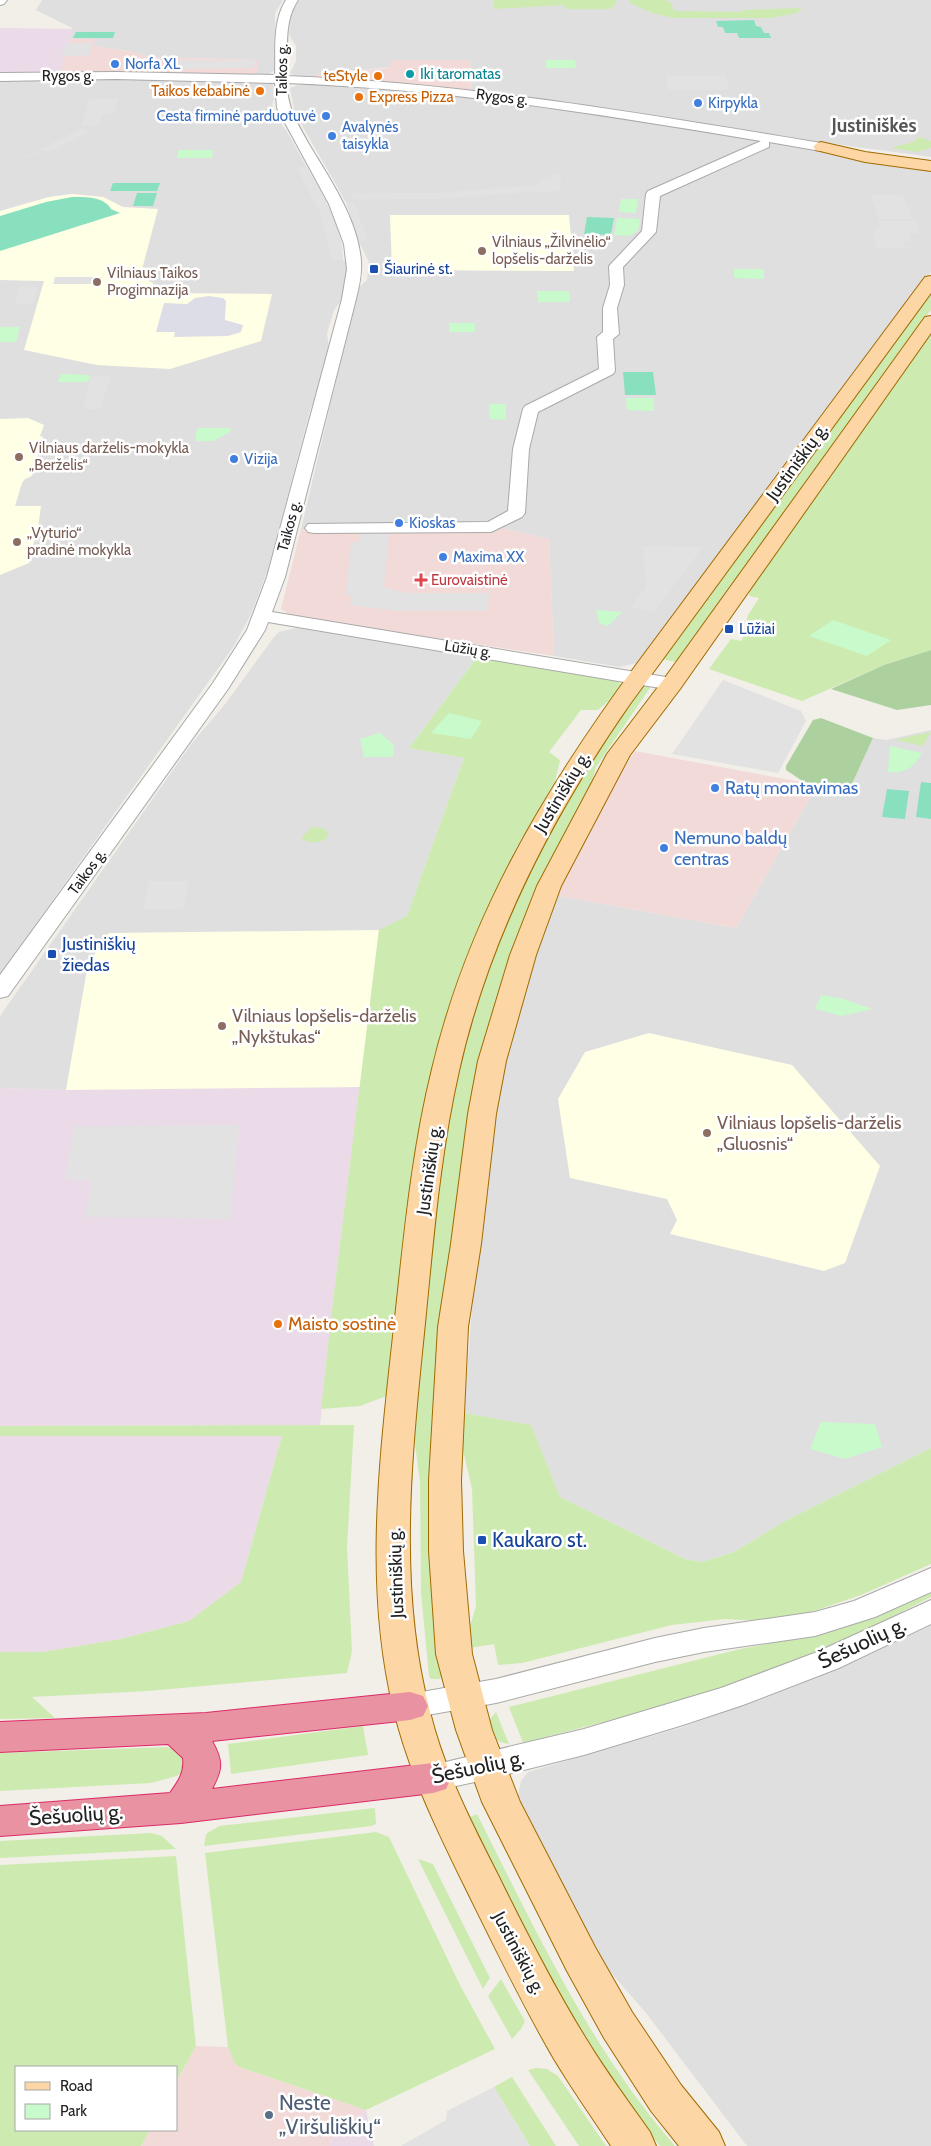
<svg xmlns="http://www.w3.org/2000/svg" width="931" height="2146" font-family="Cabin,sans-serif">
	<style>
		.residential { fill: #e0dfdf }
		.commercial { fill: #f2dad9 }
		.industrial { fill: #ebdbe8 }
		.education { fill: #ffffe5 }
		.grass { fill: #cdebb0 }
		.forest { fill: #add19e }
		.park { fill: #c8facc }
		.pitch { fill: #88e0be }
		.parking { fill: #e2e2e2 }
		.plaza { fill: #dddde8 }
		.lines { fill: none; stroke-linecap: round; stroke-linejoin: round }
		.minor-casing { stroke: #a9a9a9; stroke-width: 2 }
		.major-casing { stroke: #a06b00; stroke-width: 2 }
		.highway-casing { stroke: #dc2a67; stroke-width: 2 }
		.minor { fill: #fff; fill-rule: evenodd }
		.major { fill: #fcd6a4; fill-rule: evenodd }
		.highway { fill: #e892a2; fill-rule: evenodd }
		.shop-dot { fill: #3f7fe0; stroke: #fff; stroke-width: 2 }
		.culture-dot { fill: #0f9aa8; stroke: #fff; stroke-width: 2 }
		.food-dot { fill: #e8710a; stroke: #fff; stroke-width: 2 }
		.education-dot { fill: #8d6e63; stroke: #fff; stroke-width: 2 }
		.transit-dot { fill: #1a4fb4; stroke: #fff; stroke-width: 2 }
		.health-dot { fill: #e0444e; stroke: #fff; stroke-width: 2 }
		.service-dot { fill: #5c6f8a; stroke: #fff; stroke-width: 2 }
		.labels { text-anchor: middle; stroke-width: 5; stroke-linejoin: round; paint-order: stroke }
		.far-shop-label { font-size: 15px; fill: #366cbe; stroke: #fff; text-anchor: start }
		.far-street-label { font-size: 15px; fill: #222; stroke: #fff }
		.far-culture-label { font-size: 15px; fill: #0d838f; stroke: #fff; text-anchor: start }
		.far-food-label { font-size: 15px; fill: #c56008; stroke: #fff; text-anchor: end }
		.far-education-label { font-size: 15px; fill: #785e54; stroke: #fff; text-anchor: start }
		.far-transit-label { font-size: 15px; fill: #164399; stroke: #fff; text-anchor: start }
		.far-health-label { font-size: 15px; fill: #be3a42; stroke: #fff; text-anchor: start }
		.street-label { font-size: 18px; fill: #222; stroke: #fff }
		.shop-label { font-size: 18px; fill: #366cbe; stroke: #fff; text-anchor: start }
		.transit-label { font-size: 18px; fill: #164399; stroke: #fff; text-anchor: start }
		.education-label { font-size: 18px; fill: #785e54; stroke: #fff; text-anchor: start }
		.food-label { font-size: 18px; fill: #c56008; stroke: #fff; text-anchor: start }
		.far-district-label { font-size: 19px; font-weight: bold; fill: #555; stroke: #fff }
		.near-transit-label { font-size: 21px; fill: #164399; stroke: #fff; text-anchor: start }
		.near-street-label { font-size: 21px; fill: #222; stroke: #fff }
		.near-service-label { font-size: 21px; fill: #4e5e75; stroke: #fff; text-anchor: start }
	</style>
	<rect width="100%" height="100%" fill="#f2efe9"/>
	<path class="residential" d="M42 0H283L275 13V70L269 74 256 76 257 60 150 57 129 51 93 46 95 39H69L72 28 36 10Z
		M300 0H931V157L782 137 610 108 472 90 470 60 315 74V78L298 77 290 73 296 61V46L289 34 291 12Z
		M117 77 273 84 275 97 272 104 277 119 286 130 322 194 333 216 341 241 343 260 348 263 344 297 334 310 327 333 329 349 315 404 311 407 268 570 250 616 234 646 0 974V78Z
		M314 83 435 92 667 123 931 170V272L642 662 619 667 554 656 549 539 499 528 301 529 355 301 359 287 367 280 369 262 358 240 346 202 295 113 290 88 298 85Z
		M297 628 478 656 409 748 464 758 407 916 379 931 360 1087 66 1090 0 1088V1016L192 743 226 703 274 637 279 632Z
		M931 730V1448L785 1521 734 1552 702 1562 685 1559 560 1497 531 1426 464 1413 473 1296 490 1129 505 1055 554 895 736 928 817 785 847 788 851 786 873 738 886 740Z
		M931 1625V2146H747L646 2013 598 1958 523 1813 518 1795 521 1781 528 1772 683 1727 837 1670Z"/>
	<path class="commercial" d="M69 39H95L94 46 129 51 150 57 258 60 256 76 59 74Z
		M391 60H470L472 90 315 78V74L389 68Z
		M499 528 549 539 554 656 292 616 281 609 301 529Z
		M635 751 817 785 736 928 554 895 604 798Z
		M196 2046 228 2047 234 2062 239 2067 366 2110 332 2138 329 2146H141L150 2130H176V2082Z"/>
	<path class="industrial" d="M0 28 73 29 59 74 0 75Z
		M360 1087 333 1301 320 1425 0 1426V1088L66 1090Z
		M0 1436H282L241 1582 189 1621 121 1639 43 1652H0Z
		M366 2110 374 2146H329L332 2138Z"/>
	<path class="education" d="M72 194 103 197 123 207 158 209 140 277 153 283 152 293 272 294 261 341 170 369 97 365 24 350 44 281 0 280V211L49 197Z
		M390 215H569L574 271 392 270Z
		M28 418 44 425 40 436 43 437 32 476 25 479 22 483 15 506H41L39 521 29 563 0 575V419Z
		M379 930 360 1087 66 1090 88 964 109 933Z
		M649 1033 792 1065 880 1166 845 1263 824 1271 670 1234 677 1220 667 1199 570 1178 558 1099 585 1052Z"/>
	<path class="grass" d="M494 0H615L617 3 610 9H565L564 5 494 9Z
		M630 0H665L671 3 674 11 742 12V10L802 8 797 13 771 18H673L652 13 630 3Z
		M918 137 931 141V148L917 152 891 148 913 142Z
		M931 292V310L677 662 661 659Z
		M931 332V650L884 665 802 701 709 669 731 639 742 641 748 615 759 598 749 596 751 585Z
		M478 656 617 681 621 684 620 691 598 710H581L549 752 560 760 555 781 514 852 474 941 451 1011 387 1396 360 1406 321 1409 333 1301 379 930 407 916 464 758 409 748Z
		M649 686 650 688 596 767 590 789 542 875 514 949 481 1056 443 1675 440 1679H431L429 1676 421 1593 420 1482 411 1414 448 1113 472 1017 505 922 550 824 619 716 643 687Z
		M931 732 923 746 896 740 898 739Z
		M312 827 322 828 328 832V837C320 844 309 844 301 838Z
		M464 1413 531 1425 560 1497 685 1559 702 1562 734 1552 785 1521 931 1448V1564L861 1595 811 1612 759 1621 725 1619 672 1625 522 1663 498 1665 494 1644 470 1648 468 1632 476 1607 472 1489 461 1441Z
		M354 1425 347 1547 352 1651 347 1673 148 1691 32 1697 55 1718 0 1719V1652H43L121 1639 189 1621 241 1582 282 1436H0V1426Z
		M931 1591V1597L847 1640 776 1669 695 1698 523 1743 509 1707 740 1649 805 1637 856 1623Z
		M496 1712 509 1744C494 1742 489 1734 489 1720Z
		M363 1726 368 1755 231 1774 228 1744Z
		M167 1747 178 1750 183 1755 184 1770 177 1776 151 1783 0 1791V1753Z
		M375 1808 376 1824 371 1826 204 1846 206 1834 219 1826Z
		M477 1814C535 1929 590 2048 675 2146H660L625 2104 551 1983 467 1818Z
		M376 1832 389 1837 460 1985 495 2049 366 2110 239 2067 234 2062 228 2047 205 1853Z
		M151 1833 162 1836 176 1849 0 1858V1841Z
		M176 1856 196 2046 176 2082V2067H16V2130H150L141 2146H0V1865Z
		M418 1859 433 1864 490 1978 483 1989Z
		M501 1979 525 2021 521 2029 512 2039 488 1996Z
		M536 2068 547 2069 558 2076 606 2146H579L528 2070Z
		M512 2077 556 2146H530L494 2087Z"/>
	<path class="forest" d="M931 650V705L897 710 831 689 884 665Z
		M821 718 873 738 851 786 847 788 804 782 786 770V766L813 720Z"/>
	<path class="park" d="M546 60H575L576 68H546Z
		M178 150H213L212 158H177Z
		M621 199H638L636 213 619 212Z
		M617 218 640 219 638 231 629 236 614 235Z
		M734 269H764V279L734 278Z
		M537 291H569L570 302H538Z
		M449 323H475V332H449Z
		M0 327H20L16 342H0Z
		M61 374 90 375 88 382H58Z
		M626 398H653L654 411 627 410Z
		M489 404H506V420L490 419Z
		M197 428H231L230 432 213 441H195Z
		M596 610 622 612 608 626 599 623Z
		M833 620 891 640 867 656 809 636Z
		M449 713 482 721 471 739 431 733Z
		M380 733 394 745 393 757H364L360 739Z
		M890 746 922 753C915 767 904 774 888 772Z
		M821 995 844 999 872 1009 842 1016 815 1009Z
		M821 1422 875 1424 882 1447 845 1459 810 1449Z"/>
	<path class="pitch" d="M754 20 756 26 761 27 764 33H769L771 38H739L737 33H725L723 27H718L716 21Z
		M76 32H115L113 38H73Z
		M113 183H160L157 191H110Z
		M137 193H157L153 206H133Z
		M72 197C84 197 104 196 111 209L120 213 0 251V216L46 202Z
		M587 217 614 218 611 235 584 234Z
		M623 372H653L656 395H625Z
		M921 782 931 783V819L916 817Z
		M887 789 909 791 905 819 882 817Z"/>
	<path class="parking" d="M66 43H93L89 56H61Z
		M166 60 227 61 255 60 254 68 164 69Z
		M666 76H726L729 90H668Z
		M168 86H249L248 93H167Z
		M90 99H119L113 114H103L98 126 81 125Z
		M81 129 92 130 50 152 43 150 29 157H25Z
		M307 167 333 216 341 241 343 260 331 259 321 215 297 168Z
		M551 174H561L560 191 530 192 439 199H354L351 194 432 193 538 185 540 184V179H551Z
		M870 195H903L913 219H879Z
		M346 202 354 203 368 240H358Z
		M878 221H916L920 233 909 234 912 241H903L906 248H877L873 237 876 234 874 227H880Z
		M55 277H102L100 284H53Z
		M20 287H38L33 304H15Z
		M91 376 110 377 101 409H83Z
		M360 530H389L384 587 406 593H489L488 611H398L349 605 353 599 346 594 351 542H359Z
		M643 546 703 547 653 613 631 607 646 587Z
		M723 680 801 711 806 721 778 773 672 754Z
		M149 881H189L183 909H143Z
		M239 1125 230 1219 85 1217 92 1180H65L74 1126Z
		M494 2087 530 2146H401L446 2120 447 2111Z"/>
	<path class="plaza" d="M209 296 223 298 226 301 225 320 243 325 241 332 228 336 174 337 175 332H156L164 303 187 304 195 298Z"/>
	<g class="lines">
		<defs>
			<path id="minor" d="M0 0H7L4 4 0 5Z
				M286 0H298C283 22 288 50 287 76 467 83 644 114 821 143L828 147 821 151 769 142V147L660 196 656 232 623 267 624 285 617 308 619 334 613 339 615 371 613 374 538 412 529 449 525 513 522 517 491 532 314 533 308 532 305 528 308 524 488 522 508 511 513 449 523 409 525 406 599 369 597 337 603 332V308L610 285 609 266 642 231 646 194 648 191 761 141C604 115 447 89 287 83 287 109 298 124 310 146 331 181 358 220 361 261 362 274 359 287 356 299L285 577 272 612 672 678 679 680 682 684 679 688 672 690 268 622 265 630 228 689 8 996 0 998V975L213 683 247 630 267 577 342 299 347 269 344 244 329 204 277 108 275 83 116 79 0 81V73L116 72 275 75C276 50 272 22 286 0Z
				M931 1568V1592L875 1617 815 1636 704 1652 655 1662 496 1703 410 1718 399 1715 394 1706 399 1697 410 1694 496 1679 655 1638 704 1628 815 1612 854 1601Z
				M931 1600V1624L839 1668 743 1705 683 1725 584 1755 484 1780 433 1791 422 1787 417 1778 422 1769 433 1765 584 1729 721 1688 817 1652Z"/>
			<path id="major" d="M821 142 865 152 931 161V171L865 162 816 150 813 147 816 144Z
				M931 276V293L630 704C552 816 489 937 459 1071 438 1163 432 1258 422 1353 410 1472 399 1594 430 1712 444 1769 471 1822 498 1875 525 1930 553 1985 585 2037 605 2070 628 2101 650 2132L656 2146H611C592 2117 572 2089 554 2059 522 2004 494 1946 466 1889 438 1832 409 1773 394 1711 365 1594 378 1472 391 1354 402 1259 409 1162 432 1069 468 917 544 790 636 665L925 277Z
				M931 316V333L680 689 630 755 561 886 536 955 506 1061 496 1114 481 1244 468 1327 461 1480 463 1551 472 1654 492 1730 520 1802 595 1947 632 2012 681 2085 719 2132 725 2146H679L651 2111 604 2038 567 1971 482 1802 456 1730 436 1654 429 1551V1480L438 1327 451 1244 468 1114 478 1061 510 955 537 886 607 754 664 679 925 317Z"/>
			<path id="highway" d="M410 1692 423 1696 428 1706 423 1716 410 1720 212 1741C223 1761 223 1768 212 1789L433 1763 446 1767 451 1778 446 1789 433 1793 181 1823 0 1836V1806L170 1793C178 1782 185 1772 183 1758L168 1744 0 1752V1722L206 1713Z"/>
		</defs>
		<use href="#minor" class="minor-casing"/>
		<use href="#major" class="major-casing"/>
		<use href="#highway" class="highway-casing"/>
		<use href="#minor" class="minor"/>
		<use href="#major" class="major"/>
		<use href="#highway" class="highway"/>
	</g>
	<g class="shop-dot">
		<circle cx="115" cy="64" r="5"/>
		<circle cx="698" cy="103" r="5"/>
		<circle cx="326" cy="116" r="5"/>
		<circle cx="332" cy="136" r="5"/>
		<circle cx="234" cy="459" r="5"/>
		<circle cx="399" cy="523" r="5"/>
		<circle cx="443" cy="557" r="5"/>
		<circle cx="715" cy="788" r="5"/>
		<circle cx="664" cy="848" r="5"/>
	</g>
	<circle class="culture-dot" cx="410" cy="74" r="5"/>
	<g class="food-dot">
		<circle cx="378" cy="76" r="5"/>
		<circle cx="260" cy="91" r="5"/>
		<circle cx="359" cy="97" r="5"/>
		<circle cx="278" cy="1324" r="5"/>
	</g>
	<g class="education-dot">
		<circle cx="482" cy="251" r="5"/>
		<circle cx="97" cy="282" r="5"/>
		<circle cx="19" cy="457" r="5"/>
		<circle cx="17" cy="542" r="5"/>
		<circle cx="222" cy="1026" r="5"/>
		<circle cx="707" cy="1133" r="5"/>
	</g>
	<g class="transit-dot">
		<rect x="369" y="264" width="10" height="10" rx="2.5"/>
		<rect x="724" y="624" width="10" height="10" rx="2.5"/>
		<rect x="47" y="949" width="10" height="10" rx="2.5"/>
		<rect x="477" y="1535" width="10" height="10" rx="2.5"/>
	</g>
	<path class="health-dot" d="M418.5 572.5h5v5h5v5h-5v5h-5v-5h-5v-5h5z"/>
	<circle class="service-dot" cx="269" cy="2115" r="5"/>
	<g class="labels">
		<g class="far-shop-label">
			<text x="125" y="69">Norfa XL</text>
			<text x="708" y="108">Kirpykla</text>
			<text x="316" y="121" text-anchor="end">Cesta firminė parduotuvė</text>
			<text x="342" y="132">Avalynės<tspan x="342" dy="17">taisykla</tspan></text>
			<text x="244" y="464">Vizija</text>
			<text x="409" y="528">Kioskas</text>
			<text x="453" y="562">Maxima XX</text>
		</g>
		<g class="far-street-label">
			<text transform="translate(282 70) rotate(-89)" y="5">Taikos g.</text>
			<text x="68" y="81">Rygos g.</text>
			<text transform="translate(502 97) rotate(7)" y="5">Rygos g.</text>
			<text transform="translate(289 526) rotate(-75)" y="5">Taikos g.</text>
			<text transform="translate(468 649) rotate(9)" y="5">Lūžių g.</text>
			<text transform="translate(87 872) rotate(-54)" y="5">Taikos g.</text>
		</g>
		<g class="far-culture-label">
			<text x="420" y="79">Iki taromatas</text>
		</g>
		<g class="far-food-label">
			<text x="368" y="81">teStyle</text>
			<text x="250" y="96">Taikos kebabinė</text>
			<text x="369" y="102" text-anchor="start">Express Pizza</text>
		</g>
		<g class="far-education-label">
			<text x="492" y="247">Vilniaus „Žilvinėlio“<tspan x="492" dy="17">lopšelis-darželis</tspan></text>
			<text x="107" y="278">Vilniaus Taikos<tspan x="107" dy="17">Progimnazija</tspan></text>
			<text x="29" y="453">Vilniaus darželis-mokykla<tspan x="29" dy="17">„Berželis“</tspan></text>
			<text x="27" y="538">„Vyturio“<tspan x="27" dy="17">pradinė mokykla</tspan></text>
		</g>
		<g class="far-transit-label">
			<text x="384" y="274">Šiaurinė st.</text>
			<text x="739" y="634">Lūžiai</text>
		</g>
		<g class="far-health-label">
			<text x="431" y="585">Eurovaistinė</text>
		</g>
		<g class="street-label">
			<text transform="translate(797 462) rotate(-54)" y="6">Justiniškių g.</text>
			<text transform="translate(562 792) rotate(-59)" y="6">Justiniškių g.</text>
			<text transform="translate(429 1170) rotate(-82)" y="6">Justiniškių g.</text>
			<text transform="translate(396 1573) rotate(-92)" y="6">Justiniškių g.</text>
			<text transform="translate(519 1953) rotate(62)" y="6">Justiniškių g.</text>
		</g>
		<g class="shop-label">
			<text x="725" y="794">Ratų montavimas</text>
			<text x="674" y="844">Nemuno baldų<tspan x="674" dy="21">centras</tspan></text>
		</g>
		<g class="transit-label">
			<text x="62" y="950">Justiniškių<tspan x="62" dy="21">žiedas</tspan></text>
		</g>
		<g class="education-label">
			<text x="232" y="1022">Vilniaus lopšelis-darželis<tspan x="232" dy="21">„Nykštukas“</tspan></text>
			<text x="717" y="1129">Vilniaus lopšelis-darželis<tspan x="717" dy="21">„Gluosnis“</tspan></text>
		</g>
		<g class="food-label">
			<text x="288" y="1330">Maisto sostinė</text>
		</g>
		<g class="far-district-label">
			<text x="874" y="132">Justiniškės</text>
		</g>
		<g class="near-transit-label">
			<text x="492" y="1547">Kaukaro st.</text>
		</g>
		<g class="near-street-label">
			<text transform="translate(862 1643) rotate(-25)" y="7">Šešuolių g.</text>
			<text transform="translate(478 1767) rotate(-12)" y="7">Šešuolių g.</text>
			<text transform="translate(76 1815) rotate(-4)" y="7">Šešuolių g.</text>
		</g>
		<g class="near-service-label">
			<text x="279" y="2110">Neste<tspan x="279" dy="24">„Viršuliškių“</tspan></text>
		</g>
	</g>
	<rect x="15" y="2066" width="162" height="65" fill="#ffffff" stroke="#a7a7a7"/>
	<rect x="25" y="2082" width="25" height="8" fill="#fcd6a4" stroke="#a7a7a7"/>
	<text x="60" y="2091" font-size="15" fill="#222222">Road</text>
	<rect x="25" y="2104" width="25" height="15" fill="#c8facc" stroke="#a7a7a7"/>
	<text x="60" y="2116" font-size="15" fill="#222222">Park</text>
</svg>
